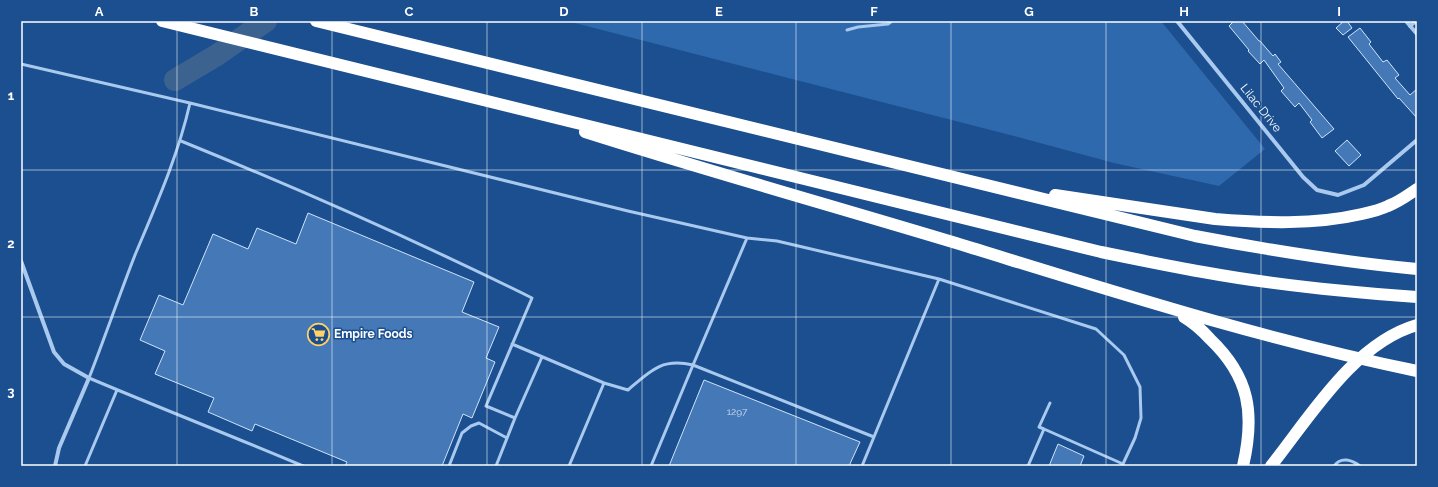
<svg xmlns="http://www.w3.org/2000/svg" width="1438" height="487" font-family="Raleway,sans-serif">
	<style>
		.green { fill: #2e69ad }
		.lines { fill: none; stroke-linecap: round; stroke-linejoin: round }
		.river { stroke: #3c6290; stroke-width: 22 }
		.building { fill: #4478b7; stroke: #cfe3fa }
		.lane { stroke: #a9c9ee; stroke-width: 3 }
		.street { stroke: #a9c9ee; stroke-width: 4 }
		.highway { stroke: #fff; stroke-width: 12 }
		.grid { fill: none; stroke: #fff; stroke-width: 1; stroke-opacity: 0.55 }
		.labels { text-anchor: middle; stroke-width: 3; stroke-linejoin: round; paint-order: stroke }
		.number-label { font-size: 10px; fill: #d0dded }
		.street-label { font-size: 12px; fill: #fff; stroke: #1b4f8f }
		.poi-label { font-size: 12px; font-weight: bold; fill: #fff; stroke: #1b4f8f; text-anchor: start }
		.neatline { fill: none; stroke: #fff; stroke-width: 1.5 }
		.grid-label { font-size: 13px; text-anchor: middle; font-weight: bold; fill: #fff }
	</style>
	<rect width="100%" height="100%" fill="#1b4f8f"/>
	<path class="green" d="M567 21H1161L1265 149 1219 186 1114 163 1014 136Z"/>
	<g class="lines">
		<path class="river" d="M175 80 217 55 266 21"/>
	</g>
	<path class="building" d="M1234 21H1242L1259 41H1260L1273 56 1275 54 1281 62 1278 64 1334 129 1322 138 1310 122 1312 120 1299 103 1295 107 1281 91 1284 88 1264 60 1260 64 1248 51 1249 50 1229 26Z
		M1344 21H1347L1352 28 1343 35 1336 28Z
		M1360 28 1371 42 1369 44 1383 62 1387 60 1399 75 1395 78 1410 95 1417 89V118L1399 98 1398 99 1348 37Z
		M1347 140 1361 155 1349 166 1335 151Z
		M308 213 474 282 462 312 499 327 486 358 495 362 472 418 463 414 442 466H345L347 462 255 424 252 431 208 412 214 398 155 374 165 351 140 340 159 295 183 305 213 234 248 249 257 228 296 244Z
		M704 380 860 442 849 466H669Z
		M1058 444 1084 456 1080 466H1049Z"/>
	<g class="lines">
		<path class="lane" d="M847 30 858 27 888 24 892 21
			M21 64 190 103 628 211 747 238 777 241 939 279 1096 329 1124 355 1140 387 1141 418 1135 438 1122 466
			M190 103C178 156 156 205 135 255 119 296 105 337 89 378 160 408 232 436 303 466
			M181 141C299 189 417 241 532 298L486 406 515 418
			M512 344 604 383 628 390C651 370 662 358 693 365L747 238
			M1044 429 1039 427 1050 403
			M85 466 117 390
			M449 466 462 433 471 426 479 423 507 438
			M496 466 515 418 542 357
			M569 466 604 383
			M651 466 693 365 874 437
			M862 466 939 279
			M1028 466 1044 429 1123 464
			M1334 466C1341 456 1352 460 1360 466"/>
		<path class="street" d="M1177 21 1303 177 1317 190 1338 195 1364 185 1417 140
			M1406 21 1417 34
			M1410 26 1416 21
			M21 261 54 352 64 364 89 378 59 448 55 466"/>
		<path class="highway" d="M162 21 1101 252C1135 259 1169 266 1203 272 1274 285 1345 292 1417 297
			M316 21 1195 236C1268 250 1342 262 1417 269
			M585 132C708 171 833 206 956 243 1109 290 1261 339 1417 371
			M1055 195 1215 219C1264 223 1314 225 1362 214 1371 212 1380 210 1388 206 1399 202 1408 195 1417 189
			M1184 317C1194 323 1202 330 1210 339 1250 377 1255 414 1243 466
			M1271 466C1310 417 1354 343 1417 325"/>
	</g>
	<path class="grid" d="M177 21V466M332 21V466M487 21V466M642 21V466M796 21V466M951 21V466M1106 21V466M1261 21V466M21 170H1417M21 317H1417"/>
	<defs>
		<symbol id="supermarket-ring" viewBox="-11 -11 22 22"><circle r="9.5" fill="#1b4f8f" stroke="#ffd166" stroke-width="1.5"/><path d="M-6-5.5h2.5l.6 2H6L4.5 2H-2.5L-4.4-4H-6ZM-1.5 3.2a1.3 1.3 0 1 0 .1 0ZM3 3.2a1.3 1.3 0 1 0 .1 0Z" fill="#ffd166"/></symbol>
	</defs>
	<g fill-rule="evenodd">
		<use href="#supermarket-ring" x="306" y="322" width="25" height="25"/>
	</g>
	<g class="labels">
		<g class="number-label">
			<text x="737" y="415">1297</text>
		</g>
		<g class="street-label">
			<text transform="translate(1261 108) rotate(51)" y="4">Lilac Drive</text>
		</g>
		<g class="poi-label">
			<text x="334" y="338">Empire Foods</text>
		</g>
	</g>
	<rect width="1438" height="487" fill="none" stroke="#1b4f8f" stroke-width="44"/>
	<rect x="22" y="22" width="1394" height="443" class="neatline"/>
	<g class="grid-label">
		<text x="99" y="16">A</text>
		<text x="254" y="16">B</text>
		<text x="409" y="16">C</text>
		<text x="564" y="16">D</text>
		<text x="719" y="16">E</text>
		<text x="874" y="16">F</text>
		<text x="1029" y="16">G</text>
		<text x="1184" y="16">H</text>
		<text x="1339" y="16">I</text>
		<text x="11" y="100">1</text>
		<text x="11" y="248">2</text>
		<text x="11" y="396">3</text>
	</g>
</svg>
